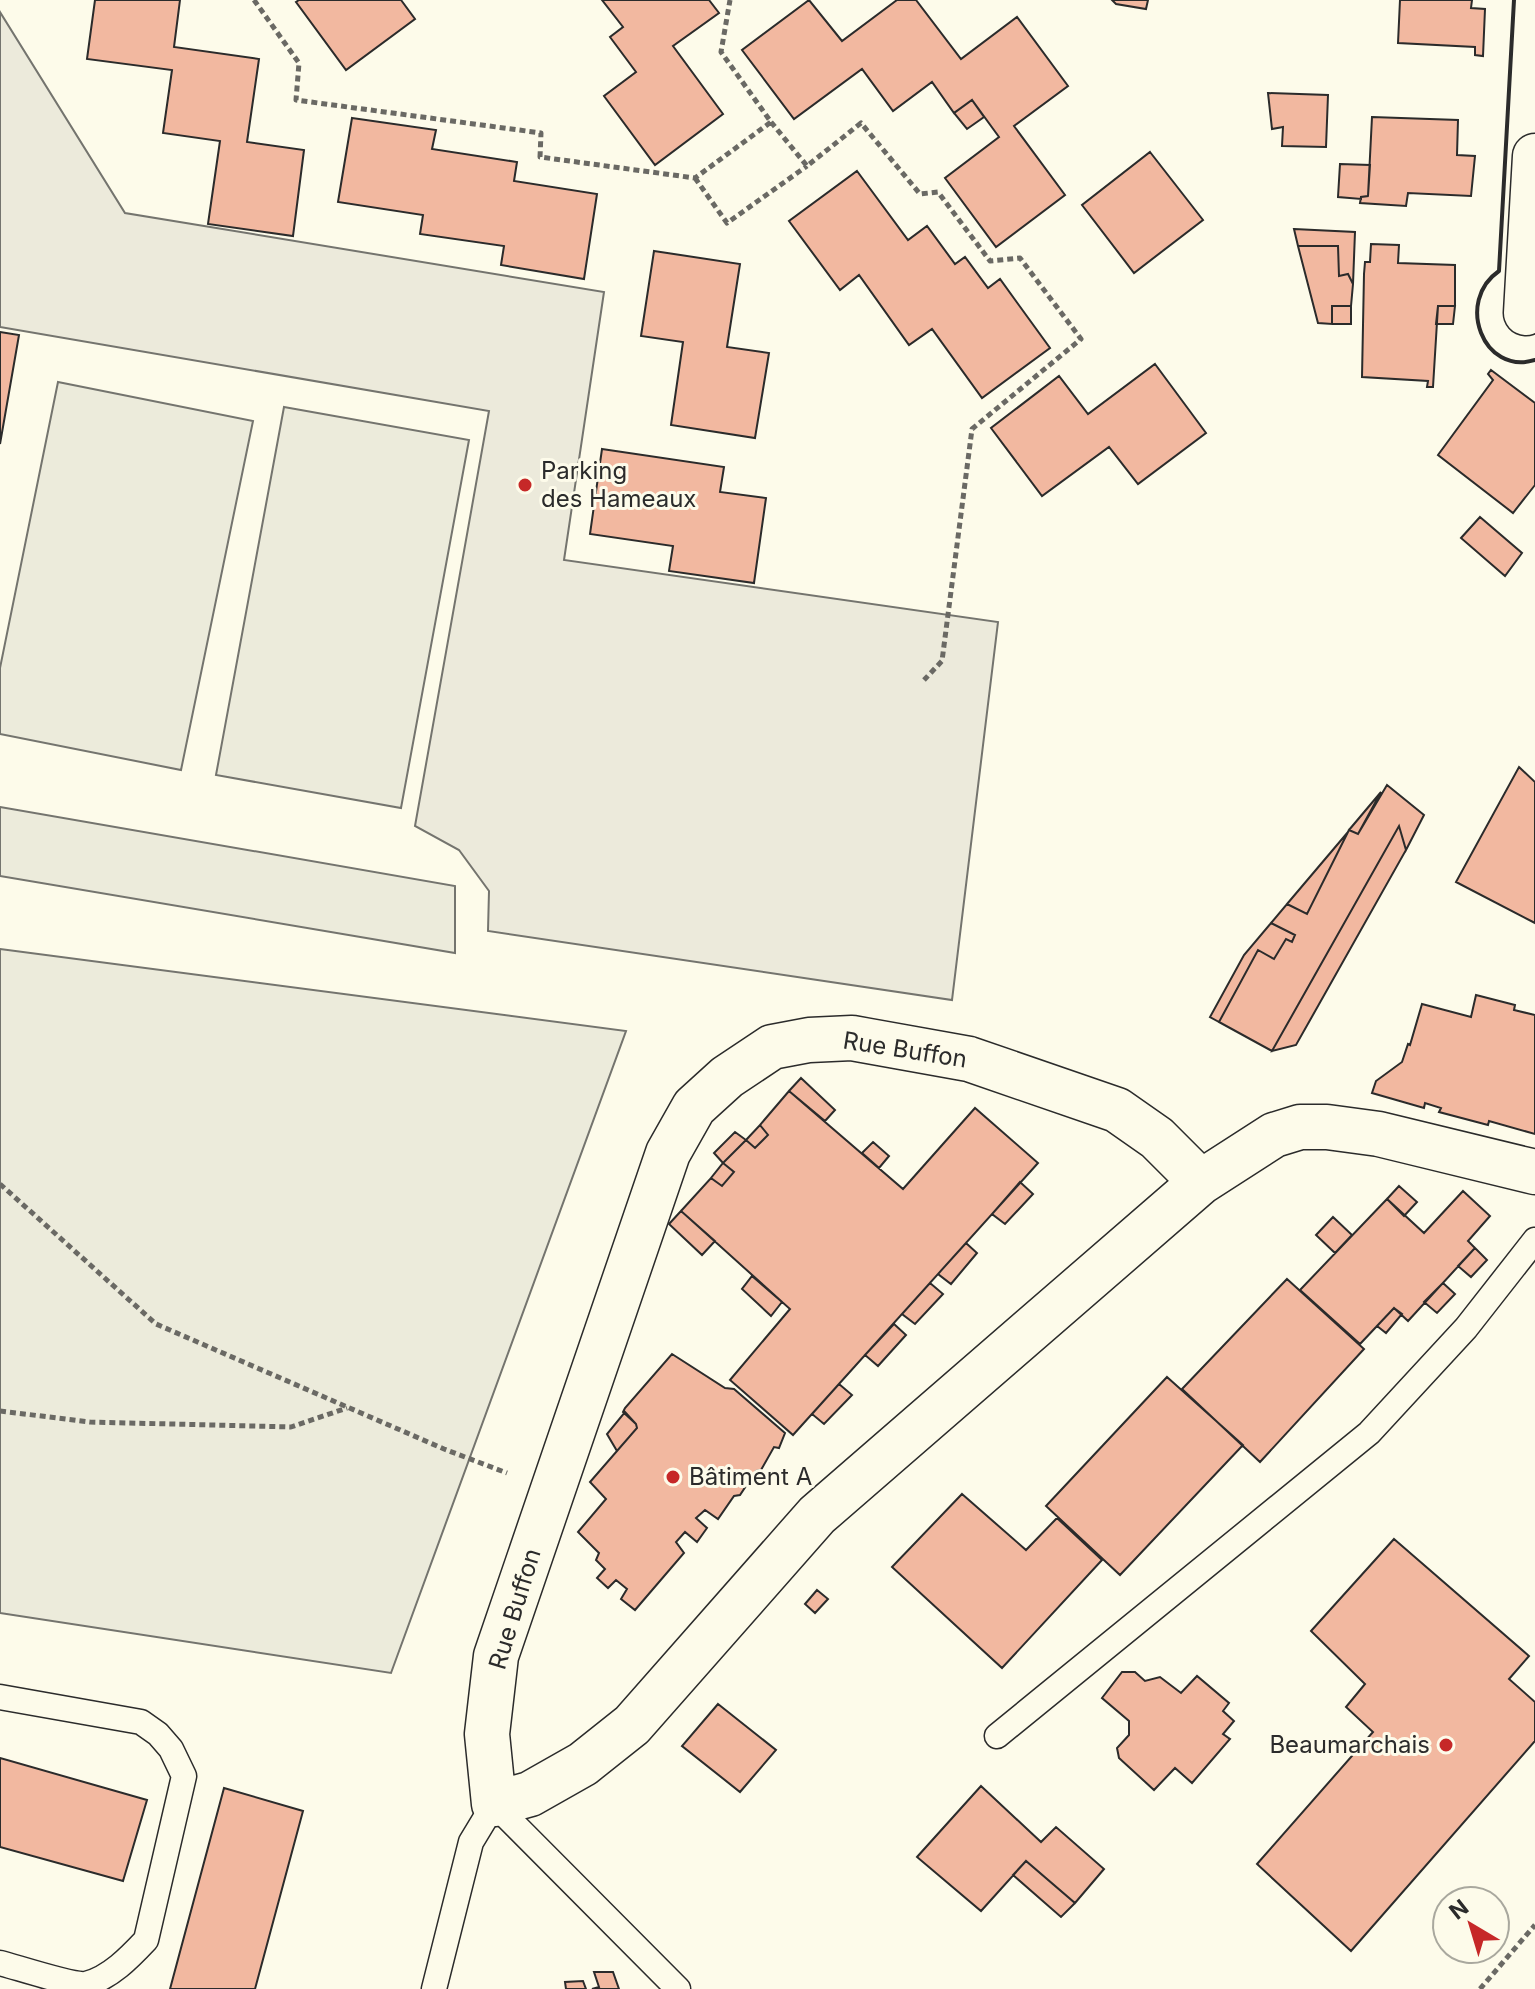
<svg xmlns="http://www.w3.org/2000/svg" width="1535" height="1989" font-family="Inter,sans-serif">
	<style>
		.green { fill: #ecebdb; stroke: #74746e; stroke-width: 2 }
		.parking { fill: #eceadb; stroke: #74746e; stroke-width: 2 }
		.building { fill: #f2b8a0; stroke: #2b2b2b; stroke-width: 2 }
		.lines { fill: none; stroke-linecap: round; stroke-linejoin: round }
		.service-casing { stroke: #2b2b2b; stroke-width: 27 }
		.minor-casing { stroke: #2b2b2b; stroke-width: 47 }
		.path { stroke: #6a6964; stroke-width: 5; stroke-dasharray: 6 4; stroke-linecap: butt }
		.service { stroke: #fdfbea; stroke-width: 24 }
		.minor { stroke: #fdfbea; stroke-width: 44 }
		.wall { stroke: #2b2b2b; stroke-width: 4 }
		.poi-dot { fill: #c62828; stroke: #fdfbea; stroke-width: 3 }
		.labels { text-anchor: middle; stroke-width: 6; stroke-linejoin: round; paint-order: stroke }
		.poi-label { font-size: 24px; fill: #2b2b2b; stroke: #fdfbea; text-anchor: start }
		.street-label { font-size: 24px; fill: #2b2b2b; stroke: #fdfbea }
	</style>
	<rect width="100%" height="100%" fill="#fdfbea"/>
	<path class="green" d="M58 382 253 421 181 770 0 734V668Z
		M284 407 469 440 401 808 216 775Z
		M0 807 455 886V953L0 876Z
		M0 949 626 1031 391 1673 0 1613Z"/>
	<path class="parking" d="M0 12 125 213 604 292 564 560 998 622 952 1000 488 931 489 891 459 850 415 826 489 411 0 327Z"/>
	<path class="building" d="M95 0H180L174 47 259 59 247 142 304 150 293 236 208 224 220 141 163 133 172 70 87 59Z
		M299 0H401L415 19 346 70 296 2Z
		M602 0H709L719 13 673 46 723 114 655 165 604 96 636 72 610 37 623 27Z
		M809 0 842 41 897 0H916L961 59 1017 17 1068 86 1014 126 1065 195 996 247 945 178 999 137 972 100 954 113 932 82 893 111 862 69 794 119 742 50Z
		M1112 0H1148L1146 9 1116 4Z
		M1400 0H1472L1471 8 1485 9 1483 56 1475 55V47L1398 43Z
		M1268 93 1328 95 1326 147 1282 146 1283 127 1272 129Z
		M972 100 984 117 967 129 954 113Z
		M1372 117 1458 120 1457 155 1475 156 1471 196 1408 193 1406 206 1360 203 1361 197 1368 196Z
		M352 118 436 130 432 149 517 162 514 181 597 194 584 279 501 265 504 246 420 234 423 215 338 202Z
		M1150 152 1203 220 1134 273 1082 205Z
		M1340 164 1370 165 1368 196 1361 197V199L1338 197Z
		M857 171 908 240 927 226 955 264 965 257 988 288 1000 279 1050 348 982 398 932 329 909 345 859 275 840 290 789 221Z
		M1294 229 1355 232 1353 284 1348 274 1339 276 1338 246H1298Z
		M1371 244 1399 245 1398 263 1455 265V306H1438L1433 387H1427L1428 381 1362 377 1364 274 1365 262H1370Z
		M1298 246H1338L1339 276 1348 274 1353 284 1351 306H1332V324L1318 323Z
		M654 251 740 264 727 347 769 353 755 438 671 425 683 342 641 336Z
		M1332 306H1351V324H1332Z
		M1438 306H1455L1453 324H1436Z
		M0 332 19 335 0 444Z
		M1155 364 1206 433 1138 484 1109 447 1042 496 991 428 1059 376 1088 414Z
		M1491 370 1535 403V485L1513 513 1438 455 1493 380 1488 374Z
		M602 449 724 467 720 492 766 498 754 583 669 571 673 546 590 534Z
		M1480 517 1522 553 1505 576 1461 538Z
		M1519 767 1535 782V923L1456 882Z
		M1387 785 1424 815 1406 850 1399 826 1272 1051 1219 1022 1258 950 1274 959 1286 939 1292 942 1295 935 1271 923 1287 904 1307 914 1349 830 1358 834Z
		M1381 792 1358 834 1349 830Z
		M1399 826 1406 850 1296 1045 1272 1051Z
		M1348 832 1307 914 1287 904Z
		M1271 923 1295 935 1292 942 1286 939 1274 959 1258 950 1219 1022 1210 1017 1244 955Z
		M1476 995 1515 1005 1514 1010 1535 1015V1134L1489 1121 1488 1125 1439 1112 1441 1108 1425 1103 1424 1108 1372 1093 1376 1081 1402 1062 1408 1044 1410 1045 1422 1004 1471 1017Z
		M801 1078 835 1110 825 1121 789 1091Z
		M789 1091 903 1189 975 1108 1038 1163 793 1435 730 1380 790 1309 681 1211 711 1178 722 1186 734 1172 723 1163 746 1140 755 1148 768 1135 760 1125Z
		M760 1125 768 1135 755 1148 746 1140Z
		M735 1132 746 1140 723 1163 714 1153Z
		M873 1142 889 1156 879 1168 862 1153Z
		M723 1163 734 1172 722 1186 711 1178Z
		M1020 1182 1033 1194 1005 1224 992 1214Z
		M1399 1186 1417 1202 1404 1216 1387 1199Z
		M1463 1191 1490 1216 1468 1241 1475 1248 1408 1321 1394 1308 1360 1344 1300 1290 1387 1199 1424 1233Z
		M681 1211 715 1241 702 1255 669 1224Z
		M1333 1217 1352 1235 1335 1253 1316 1235Z
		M966 1243 977 1253 951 1284 938 1274Z
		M1475 1248 1487 1260 1471 1277 1458 1266Z
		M752 1276 782 1302 771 1316 742 1289Z
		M1287 1279 1364 1349 1260 1462 1182 1389Z
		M930 1283 943 1294 915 1324 902 1314Z
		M1443 1283 1455 1294 1437 1313 1424 1302Z
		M1394 1308 1402 1314 1386 1333 1377 1326Z
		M894 1324 906 1335 878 1366 865 1355Z
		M672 1354 725 1388 734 1389 785 1433 779 1448 774 1447 761 1470 756 1471 740 1495 734 1496 718 1519 705 1510 696 1518 707 1528 697 1542 685 1532 676 1542 684 1553 635 1610 621 1599 627 1589 616 1580 608 1588 597 1578 605 1569 596 1560 599 1553 578 1532 606 1499 590 1482 637 1428 636 1424 623 1412 625 1408Z
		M1167 1377 1243 1445 1120 1575 1046 1506Z
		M839 1384 852 1395 824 1424 812 1414Z
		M625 1412 636 1424 637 1428 617 1451 607 1434Z
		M962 1494 1026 1550 1057 1518 1102 1560 1002 1668 892 1567Z
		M1394 1539 1529 1656 1509 1679 1535 1702V1741L1351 1951 1257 1864 1373 1732 1346 1707 1365 1684 1311 1631Z
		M817 1590 828 1599 815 1613 805 1604Z
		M1122 1672H1135L1145 1681 1160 1677 1181 1693 1197 1676 1229 1703 1223 1711 1234 1721 1223 1734 1230 1739 1192 1783 1175 1768 1154 1790 1119 1758 1117 1748 1129 1735V1721L1102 1698Z
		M718 1704 776 1750 740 1792 682 1746Z
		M0 1758 147 1800 123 1881 0 1847Z
		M981 1786 1041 1842 1056 1827 1104 1869 1075 1903 1026 1861 981 1911 917 1857Z
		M224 1788 303 1811 255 1989H170Z
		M1026 1861 1075 1903 1061 1917 1013 1875Z
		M594 1972H613L619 1989H592L599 1987Z
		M583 1981 586 1989H566L565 1982Z"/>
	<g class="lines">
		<defs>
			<path id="service" d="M0 1697 141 1722 158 1734 171 1749 184 1776 146 1940C130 1957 110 1978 86 1984 73 1986 16 1967 0 1963
				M997 1736 1369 1433 1466 1328 1535 1240
				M434 1989 471 1842 494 1804 678 1989"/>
			<path id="minor" d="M1526 313 1535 156
				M1201 1182 1157 1138 1117 1110 969 1059 852 1038 809 1040 772 1047 727 1077 694 1107 668 1153 496 1656 487 1734 494 1804 530 1794 583 1764 632 1725 817 1515 1201 1182 1274 1135 1300 1127H1327L1379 1134 1535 1172"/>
		</defs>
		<use href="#service" class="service-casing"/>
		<use href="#minor" class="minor-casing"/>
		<path class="path" d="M254 0 299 63 296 100 541 133 540 157 695 178 771 122 721 52 730 0
			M771 122 807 166 861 123 920 194 938 192 990 261 1020 258 1081 339 972 429 942 661 924 680
			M695 178 727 223 807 166
			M0 1184 156 1324 444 1449 507 1473
			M0 1411 90 1422 291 1427 347 1408
			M1480 1989 1535 1925"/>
		<use href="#service" class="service"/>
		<use href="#minor" class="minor"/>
		<path class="wall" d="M1514 0 1499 271C1455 301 1483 376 1535 360"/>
	</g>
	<g class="poi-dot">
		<circle cx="525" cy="485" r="8"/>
		<circle cx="673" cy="1477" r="8"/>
		<circle cx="1446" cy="1745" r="8"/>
	</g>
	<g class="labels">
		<g class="poi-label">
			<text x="541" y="479">Parking<tspan x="541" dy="28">des Hameaux</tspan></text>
			<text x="689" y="1485">Bâtiment A</text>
			<text x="1430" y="1753" text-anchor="end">Beaumarchais</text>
		</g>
		<g class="street-label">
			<text transform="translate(905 1050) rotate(9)" y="8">Rue Buffon</text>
			<text transform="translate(515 1609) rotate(-73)" y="8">Rue Buffon</text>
		</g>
	</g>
	<g transform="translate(1471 1925) rotate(322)"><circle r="38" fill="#fdfbea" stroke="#a9a89e" stroke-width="2"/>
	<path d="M0-6L14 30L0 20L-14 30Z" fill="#c62828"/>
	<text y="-12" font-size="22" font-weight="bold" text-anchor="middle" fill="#2b2b2b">N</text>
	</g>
</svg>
